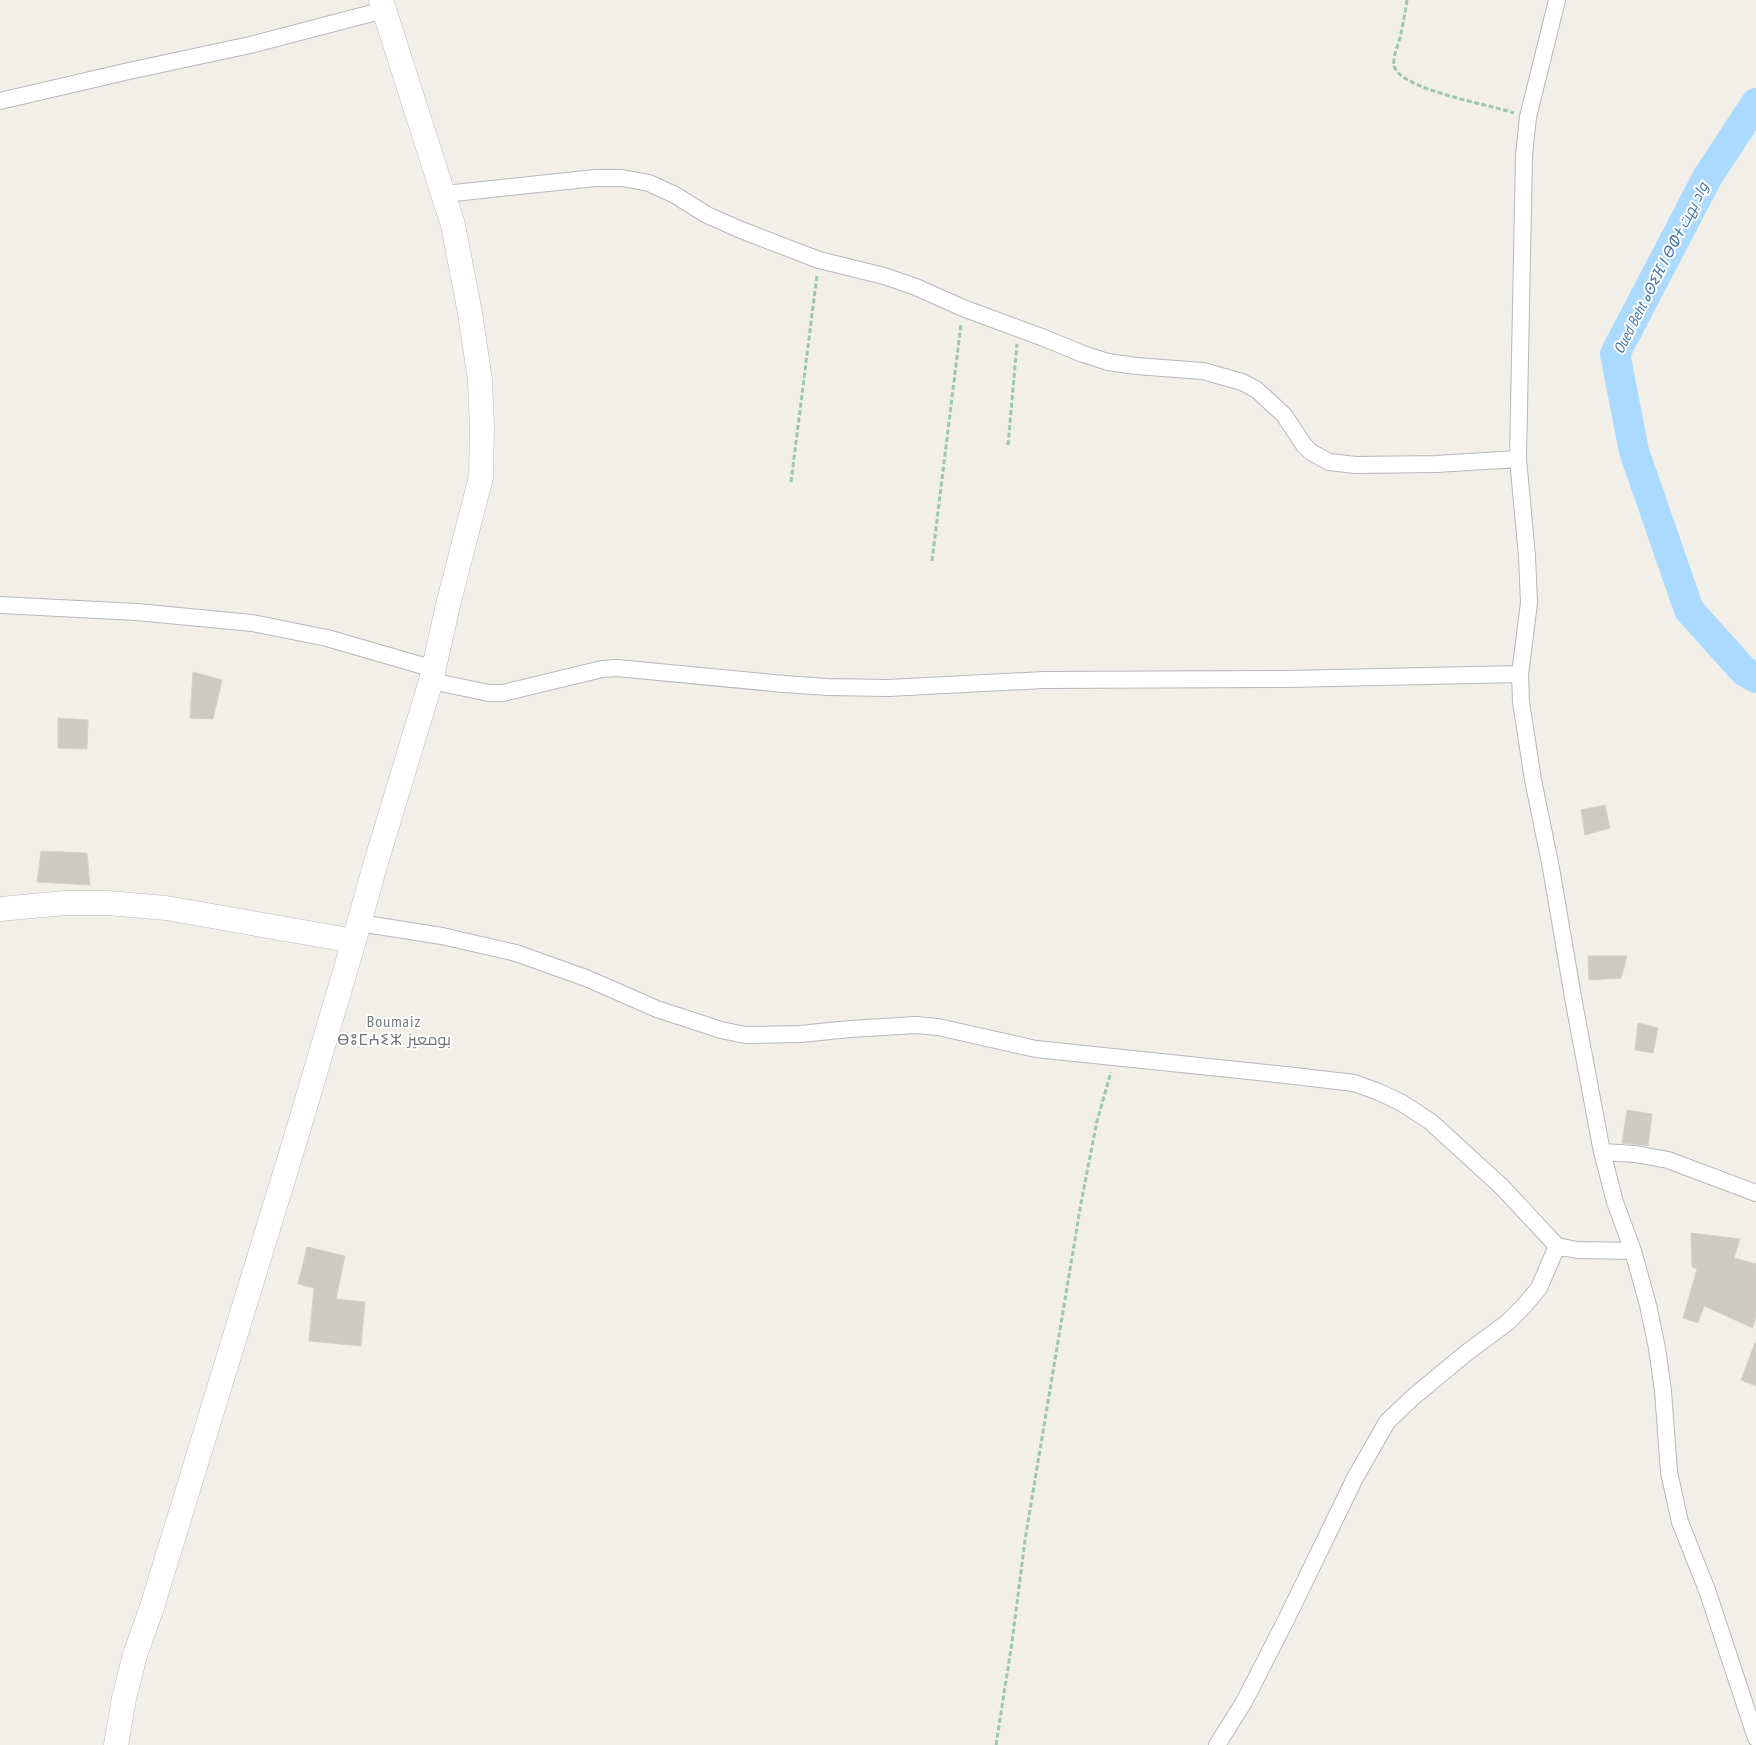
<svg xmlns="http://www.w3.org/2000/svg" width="1756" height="1745" font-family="'PT Sans Narrow',Cairo,'Noto Sans Tifinagh',sans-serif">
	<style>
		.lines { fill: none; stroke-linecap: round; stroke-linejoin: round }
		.river { stroke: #aadaff; stroke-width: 30 }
		.building { fill: #cccac5; stroke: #d6d1c6 }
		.street-casing { stroke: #b5b8bc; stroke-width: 18 }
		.secondary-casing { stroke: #b6babf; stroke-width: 25 }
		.path { stroke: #9cc7a9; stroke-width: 3; stroke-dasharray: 5 2.5; stroke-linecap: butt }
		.street { stroke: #fff; stroke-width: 16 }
		.secondary { stroke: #fff; stroke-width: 24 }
		.labels { text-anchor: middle; stroke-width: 4; stroke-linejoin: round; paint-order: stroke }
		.water-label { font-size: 15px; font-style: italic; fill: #4174aa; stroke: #fff }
		.quarter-label { font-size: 16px; letter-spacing: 1px; fill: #70757a; stroke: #fff }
	</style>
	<rect width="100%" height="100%" fill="#f1efe8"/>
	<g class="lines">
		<path class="river" d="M1756 103 1708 176 1615 354 1634 451 1689 610 1744 671 1756 678"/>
	</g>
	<path class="building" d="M193 672 222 680 213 719 190 718Z
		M58 718 88 720 87 749 58 748Z
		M1605 805 1610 828 1585 835 1581 810Z
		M41 851 87 853 90 885 37 882Z
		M1588 956H1627L1621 978 1589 980Z
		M1638 1023 1658 1028 1653 1053 1635 1050Z
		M1627 1110 1652 1114 1648 1146 1622 1143Z
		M1691 1233 1740 1239 1734 1258 1756 1264V1316L1753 1328 1704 1306 1698 1323 1683 1318 1697 1269 1692 1267Z
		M307 1247 345 1256 336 1299 365 1302 361 1346 309 1341 314 1288 298 1284Z
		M1755 1343H1756V1386L1741 1380Z"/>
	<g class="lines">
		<defs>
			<path id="street" d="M1557 0 1528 117 1524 155 1518 459 1527 556 1529 603 1520 674 1521 702 1533 780 1551 868 1574 1003 1602 1152 1615 1202 1633 1251 1648 1305 1657 1348 1663 1391 1669 1472 1674 1495 1680 1522 1707 1590 1756 1738
				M0 101 129 71 250 45 384 10
				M445 194 595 178H622L649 183 675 195 707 215 741 230 819 260 884 276 916 287 963 308 1044 338 1083 354 1108 362 1136 366 1203 371 1242 382 1257 390 1284 415 1304 445 1311 452 1329 462 1356 465 1436 464 1518 459
				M0 605 137 612 252 623 327 638 434 669
				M431 681 489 693H503L602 669 617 668 784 684 828 687 888 688 1044 680 1286 679 1520 674
				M359 923 442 936 516 953 586 978 657 1009 721 1030 745 1035 800 1034 850 1029 916 1025 938 1027 1036 1049 1286 1075 1354 1083 1379 1092 1402 1103 1431 1122 1502 1187 1557 1246 1577 1250 1633 1251
				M1602 1152 1635 1154 1668 1160 1756 1193
				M1217 1745 1244 1702 1286 1620 1355 1478 1387 1422 1412 1398 1465 1354 1508 1322 1523 1307 1539 1288 1557 1246"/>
			<path id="secondary" d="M0 909 65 903H108L166 908 354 941
				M116 1745 124 1698 135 1655 152 1607 297 1134 354 941 374 869 431 681 448 605 481 477 482 427 480 380 470 313 453 225 381 0"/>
		</defs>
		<use href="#street" class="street-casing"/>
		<use href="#secondary" class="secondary-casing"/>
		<path class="path" d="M1407 0C1405 13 1403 25 1400 38 1398 45 1393 56 1394 64 1394 89 1493 105 1514 113
			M1008 445 1017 344
			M791 482 817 275
			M932 561 961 324
			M996 1745 1012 1642 1025 1540 1081 1203 1097 1121 1111 1072"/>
		<use href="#street" class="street"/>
		<use href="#secondary" class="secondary"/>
	</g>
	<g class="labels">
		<g class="water-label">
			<text transform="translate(1661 268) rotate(-63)" y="5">Oued Beht ⴰⵙⵉⴼ ⵏ ⴱⵀⵜ واد بهت</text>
		</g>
		<g class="quarter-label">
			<text x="394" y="1027">Boumaiz<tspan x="394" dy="18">ⴱⵓⵎⵄⵉⵣ بومعيز</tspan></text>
		</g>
	</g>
</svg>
